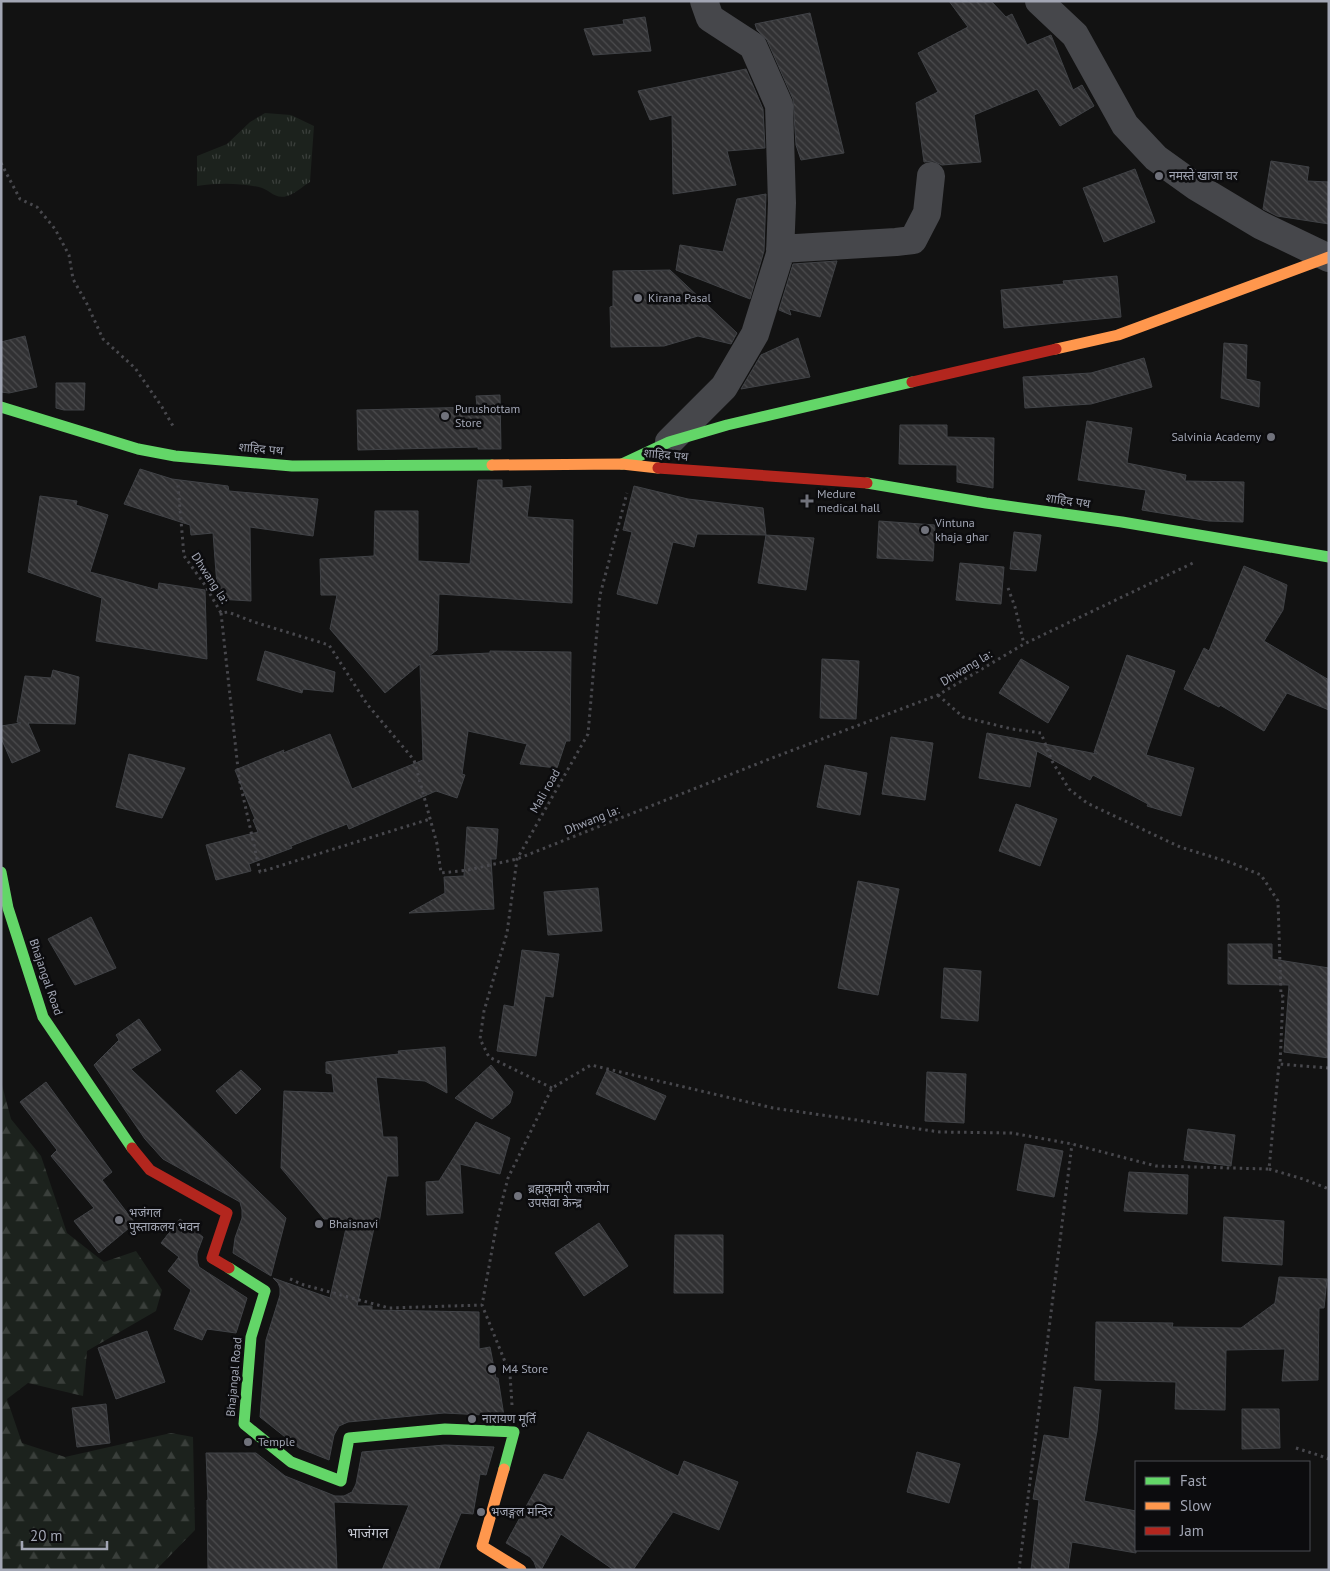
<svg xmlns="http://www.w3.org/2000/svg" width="1330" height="1571" font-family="'PT Sans','Noto Sans Devanagari',sans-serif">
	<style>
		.grass { fill: url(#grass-tufts) }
		.forest { fill: url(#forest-firs) }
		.building { fill: url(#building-back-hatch); stroke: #404246 }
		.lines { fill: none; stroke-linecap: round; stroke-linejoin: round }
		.path { stroke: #48484d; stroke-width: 3; stroke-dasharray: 2.5 4; stroke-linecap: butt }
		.street { stroke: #46474b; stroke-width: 28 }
		.fast { stroke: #63d668; stroke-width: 11 }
		.slow { stroke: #ff974d; stroke-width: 11 }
		.jam { stroke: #b3261e; stroke-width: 11 }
		.poi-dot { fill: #70727b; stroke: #0c0c0e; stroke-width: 2 }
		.labels { text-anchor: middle; stroke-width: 5; stroke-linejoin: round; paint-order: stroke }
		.poi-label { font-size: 12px; fill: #a2a6b4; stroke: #0c0c0e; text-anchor: start }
		.street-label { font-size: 12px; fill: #a2a6b4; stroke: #0c0c0e }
		.neighbourhood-label { font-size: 14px; fill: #c3c6d0; stroke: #0c0c0e }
	</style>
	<defs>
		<pattern id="grass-tufts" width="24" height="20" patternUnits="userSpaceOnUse" patternTransform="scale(1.25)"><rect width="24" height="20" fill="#1c221d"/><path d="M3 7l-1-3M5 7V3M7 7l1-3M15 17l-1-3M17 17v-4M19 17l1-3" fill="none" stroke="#3a3f3b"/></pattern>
		<pattern id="forest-firs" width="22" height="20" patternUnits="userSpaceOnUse" patternTransform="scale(1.25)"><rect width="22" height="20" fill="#1c221d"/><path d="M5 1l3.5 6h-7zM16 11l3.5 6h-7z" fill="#3a3f3b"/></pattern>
		<pattern id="building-back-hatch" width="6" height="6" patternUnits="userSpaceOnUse" patternTransform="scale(1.25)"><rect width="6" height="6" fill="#313133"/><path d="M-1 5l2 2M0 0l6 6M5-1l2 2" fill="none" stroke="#4c4c4e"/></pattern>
	</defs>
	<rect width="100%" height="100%" fill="#121212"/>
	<path class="grass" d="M265 113 291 115 314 126 310 182C303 186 295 194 287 196 275 200 269 189 259 187 238 183 218 183 197 186V156L227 144 250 122Z"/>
	<path class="forest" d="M1 1081 11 1119 41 1156 67 1233 104 1262 136 1251 162 1290 156 1311 87 1351 83 1396 28 1383 7 1399 22 1443 65 1457 171 1433 193 1437 195 1530 156 1570H1Z"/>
	<path class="building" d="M949 1H991L1006 17 1012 14 1027 45 1051 35 1073 90 1082 85 1094 106 1060 126 1037 89 974 115 981 162 942 165 933 161 924 162 916 103 938 92 918 53 968 27Z
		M810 13 844 153 801 160 796 145 793 99 767 40 757 30 755 24Z
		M645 17 651 51 593 55 584 29 624 24 623 20Z
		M746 69 763 109 765 148 727 151 736 185 673 194 672 115 650 120 638 91Z
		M1271 161 1309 167 1307 181 1329 182V224L1277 216 1263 209Z
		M1135 169 1155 222 1104 242 1083 188Z
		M766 194 764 251 750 299 676 270 680 245 723 252 737 199Z
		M837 261 820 317 789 309 791 315 779 310 793 264Z
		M670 270 737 333 731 344 698 336 664 346 611 347 610 307 613 306V271Z
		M1117 276 1121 317 1004 328 1001 290 1064 284 1063 281Z
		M25 336 37 387 9 393 1 392V342Z
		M798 338 810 377 741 389 761 355Z
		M1224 343 1247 345 1246 379 1260 382 1259 407 1221 398Z
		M1144 358 1152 387 1091 404 1025 408 1023 377 1091 373Z
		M56 383H85L84 410H64L56 408Z
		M500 395 501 449H478V447L358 450 357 410 477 407 476 396Z
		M1087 421 1132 428 1127 463 1186 475 1185 481 1244 482 1243 522 1209 521 1142 510 1146 490 1078 480Z
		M900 425H947V437L994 438 993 488 957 482V465L899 464Z
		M140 469 172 479 228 486 229 491 318 499 313 536 250 527 251 601 218 599 213 533 191 535 190 525 124 504Z
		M478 480H502V488L531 486 527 517 573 520 572 603 439 594 437 650 429 656 490 653V651L571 652 570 741H566L557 768 520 764 527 744 468 731 462 774 465 775 457 798 436 791 349 829 347 824 291 846 292 848 249 864 251 871 216 880 206 845 258 832 253 820 255 819 235 770 284 750 283 753 330 734 352 789 423 760 420 664 385 693 330 629 337 595H321L320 559 374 556 375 511H418V561L470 564Z
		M634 486 688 499 763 508 766 535 697 534 694 547 673 542 657 604 617 594 632 532 623 530Z
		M40 496 77 501 76 505 108 515 90 572 158 590 159 583 205 590 207 659 96 641 102 598 28 572Z
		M879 521 935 525 933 561 877 558Z
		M1014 532 1041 535 1036 571 1010 569Z
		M766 535 814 538 806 590 758 583Z
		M960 563 1004 567 1001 604 956 600Z
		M1244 566 1287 585 1283 610 1264 641 1329 680V710L1287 693 1264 731 1220 705 1219 707 1184 689 1204 648 1209 651Z
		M265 651 335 672 333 692 303 689 302 693 257 680Z
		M1127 655 1175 671 1146 755 1194 768 1181 816 1147 806 1148 804 1093 775 1090 780 1037 751 1030 787 979 778 987 733 1097 754 1094 752Z
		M822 659 859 661 856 719 820 718Z
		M1021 659 1069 687 1048 723 999 693Z
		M53 670 79 677 75 724 28 723 40 751 12 763 1 738V726L21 723 17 722 25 676 51 678Z
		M891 737 933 743 925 800 882 794Z
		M129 754 185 768 162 818 116 807Z
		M825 765 867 773 860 815 817 807Z
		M1016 804 1057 819 1040 866 999 851Z
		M467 827 498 829 496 859H491L494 909 409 913 445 893 444 877 464 876Z
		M858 881 899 889 878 995 838 988Z
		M598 888 602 931 548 935 544 892Z
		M91 917 116 968 75 985 48 939Z
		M1228 944H1272V959L1329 968V1058L1284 1052 1289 985 1228 984Z
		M522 950 559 954 553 997 545 996 536 1056 497 1051 504 1005 514 1007Z
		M944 968 981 971 978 1021 941 1018Z
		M139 1019 161 1050 131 1069 286 1218 271 1276 233 1253 235 1238 242 1218V1210L240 1202 163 1159 145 1139 94 1065 119 1040 116 1035Z
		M445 1047 447 1093 425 1081 376 1077 383 1137H397L398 1176H387L378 1229 374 1228 357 1306H372V1310L479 1312V1349L490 1347 496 1378H498L504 1416 444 1413 348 1422 339 1426 334 1435 329 1460 299 1448 260 1417 266 1340 280 1295V1288L278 1283 273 1278 330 1298 347 1224 338 1223V1219H324L281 1168 284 1091 334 1093 332 1074 326 1073V1062L399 1054 398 1051Z
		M491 1065 513 1092 510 1103 492 1119 455 1098Z
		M241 1070 261 1089 236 1114 216 1091Z
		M607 1070 666 1096 655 1120 596 1094Z
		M927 1072 966 1074 964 1123 925 1121Z
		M46 1082 112 1172 102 1180 135 1223 99 1253 74 1221 94 1208 51 1156 57 1150 20 1102Z
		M476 1122 510 1138 500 1174 460 1164 463 1213 427 1215 426 1182 439 1181Z
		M1188 1129 1235 1135 1231 1166 1184 1160Z
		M1025 1144 1063 1151 1054 1197 1017 1190Z
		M1129 1172 1188 1175 1187 1214 1124 1211Z
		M1224 1217 1284 1221 1282 1265 1222 1261Z
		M180 1219 203 1237 197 1253V1260L199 1267 247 1298 236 1333 207 1329 202 1340 174 1329 191 1290 168 1271 179 1257 161 1243Z
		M599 1223 628 1266 584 1296 555 1253Z
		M675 1235H723V1293H674Z
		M1279 1277 1327 1279 1324 1308H1319L1318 1380 1282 1381 1285 1349 1226 1350 1225 1410 1175 1409 1176 1382 1095 1380 1096 1322 1173 1323 1172 1327 1241 1328 1275 1303Z
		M147 1331 165 1382 116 1399 98 1348Z
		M1074 1387 1101 1390 1097 1431 1084 1501 1136 1511V1553L1072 1542 1068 1570H1031L1039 1500 1033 1499 1044 1435 1069 1439Z
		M106 1404 110 1443 77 1447 72 1408Z
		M1242 1409H1279L1280 1448 1242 1449Z
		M588 1432 678 1476 684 1461 738 1482 719 1530 673 1512 633 1570H614L561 1534 541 1570H537L534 1562 530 1557 506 1543 544 1474 563 1480Z
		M445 1445 494 1447 486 1475 480 1474 473 1514 461 1513 438 1570H382L409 1505 334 1502 337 1570H208L207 1500H208L206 1453H256L285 1476 335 1496H344L352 1492 356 1484 362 1452Z
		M917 1452 960 1464 949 1503 907 1492Z"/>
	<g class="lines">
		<path class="path" d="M1 163 20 199 37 207 55 229 69 255 73 279 87 304 103 339 135 368 162 407 173 426
			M178 485 184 556 205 585 221 613 228 612 254 622 329 645 367 704 414 760 437 844 441 873 468 870 517 859 772 758 938 695 1024 644 1193 563
			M1008 588 1015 607 1024 644
			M221 613 239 778 260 872 430 819
			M938 695 963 717 1012 729 1041 733 1052 761 1069 789 1087 803 1180 847 1232 863 1261 875 1278 901 1281 996H1283L1280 1064
			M552 1088 489 1057 480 1039 484 1011 507 933 517 859 588 734 600 595 627 493
			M1269 1169 1303 1179 1329 1189
			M290 1279 304 1285 389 1308 482 1305
			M512 1405 510 1374 482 1305 498 1217 508 1178 552 1088 591 1065 773 1108 940 1132 1012 1133 1072 1144 1156 1166 1269 1169 1279 1064 1329 1068
			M1296 1448 1318 1455 1329 1459
			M1019 1570 1072 1144"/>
		<path class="street" d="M1039 1 1075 35 1125 125 1156 158 1195 186 1260 225 1329 258
			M780 249 896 242 913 240 927 213 931 176
			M669 442 724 387 755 334 780 254 782 203 779 105 753 46 710 18 704 1"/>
		<path class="fast" d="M1 407 138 449 175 456 292 466 492 465
			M622 464 669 442 727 425 912 382
			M867 483 986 503 1122 522 1329 557
			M1 872 8 908 43 1017 132 1148
			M229 1268 265 1291 251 1337 244 1424 291 1462 341 1481 349 1438 445 1429 514 1432 504 1469"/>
		<path class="slow" d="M1056 349 1118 335 1329 257
			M492 465 622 464 658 468
			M504 1469 482 1546 521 1570"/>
		<path class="jam" d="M912 382 1056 349
			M658 468 867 483
			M132 1148 150 1170 227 1213 212 1258 229 1268"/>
	</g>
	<g class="poi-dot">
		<circle cx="1159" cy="176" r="5"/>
		<circle cx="638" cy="298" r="5"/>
		<circle cx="445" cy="416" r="5"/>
		<circle cx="1271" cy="437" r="5"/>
		<path d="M804.5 493.5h5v5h5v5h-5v5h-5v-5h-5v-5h5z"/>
		<circle cx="925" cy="530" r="5"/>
		<circle cx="518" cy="1196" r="5"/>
		<circle cx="119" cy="1220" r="5"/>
		<circle cx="319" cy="1224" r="5"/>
		<circle cx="492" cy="1369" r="5"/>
		<circle cx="472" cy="1419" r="5"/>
		<circle cx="248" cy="1442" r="5"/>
		<circle cx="481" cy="1512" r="5"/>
	</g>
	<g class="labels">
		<g class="poi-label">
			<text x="1169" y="180">नमस्ते खाजा घर</text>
			<text x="648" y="302">Kirana Pasal</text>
			<text x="455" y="413">Purushottam<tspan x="455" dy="14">Store</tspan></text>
			<text x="1261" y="441" text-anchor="end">Salvinia Academy</text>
			<text x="817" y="498">Medure<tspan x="817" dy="14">medical hall</tspan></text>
			<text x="935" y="527">Vintuna<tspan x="935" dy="14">khaja ghar</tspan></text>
			<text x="528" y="1193">ब्रह्मकुमारी राजयोग<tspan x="528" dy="14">उपसेवा केन्द्र</tspan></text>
			<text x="129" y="1217">भजंगल<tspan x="129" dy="14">पुस्ताकलय भवन</tspan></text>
			<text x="329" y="1228">Bhaisnavi</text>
			<text x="502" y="1373">M4 Store</text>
			<text x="482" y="1423">नारायण मूर्ति</text>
			<text x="258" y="1446">Temple</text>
			<text x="491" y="1516">भजङ्गल मन्दिर</text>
		</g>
		<g class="street-label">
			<text transform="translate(261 449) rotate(5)" y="4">शाहिद पथ</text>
			<text transform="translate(666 455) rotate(5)" y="4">शाहिद पथ</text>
			<text transform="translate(1068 501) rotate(8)" y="4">शाहिद पथ</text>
			<text transform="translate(210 578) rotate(57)" y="4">Dhwang la:</text>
			<text transform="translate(966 668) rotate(-31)" y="4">Dhwang la:</text>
			<text transform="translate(545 791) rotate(-60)" y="4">Mali road</text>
			<text transform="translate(592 820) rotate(-22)" y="4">Dhwang la:</text>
			<text transform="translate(46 977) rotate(71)" y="4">Bhajangal Road</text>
			<text transform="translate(234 1377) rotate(-85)" y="4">Bhajangal Road</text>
		</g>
		<g class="neighbourhood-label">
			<text x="368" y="1538">भाजंगल</text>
		</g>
	</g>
	<rect width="1330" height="1571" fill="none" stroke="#a2a6b4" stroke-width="5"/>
	<rect x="1135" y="1461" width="175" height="90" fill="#0c0c0e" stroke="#484a50"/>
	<rect x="1145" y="1477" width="25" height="8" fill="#63d668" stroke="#484a50"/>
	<text x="1180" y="1486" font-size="15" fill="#a2a6b4">Fast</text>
	<rect x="1145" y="1502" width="25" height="8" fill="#ff974d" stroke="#484a50"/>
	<text x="1180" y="1511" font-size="15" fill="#a2a6b4">Slow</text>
	<rect x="1145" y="1527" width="25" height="8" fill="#b3261e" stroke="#484a50"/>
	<text x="1180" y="1536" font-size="15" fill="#a2a6b4">Jam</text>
	<path d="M22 1541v8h85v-8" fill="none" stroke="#a2a6b4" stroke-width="2.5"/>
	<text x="30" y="1541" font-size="15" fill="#a2a6b4" stroke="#0c0c0e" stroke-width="4" paint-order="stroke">20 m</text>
</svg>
